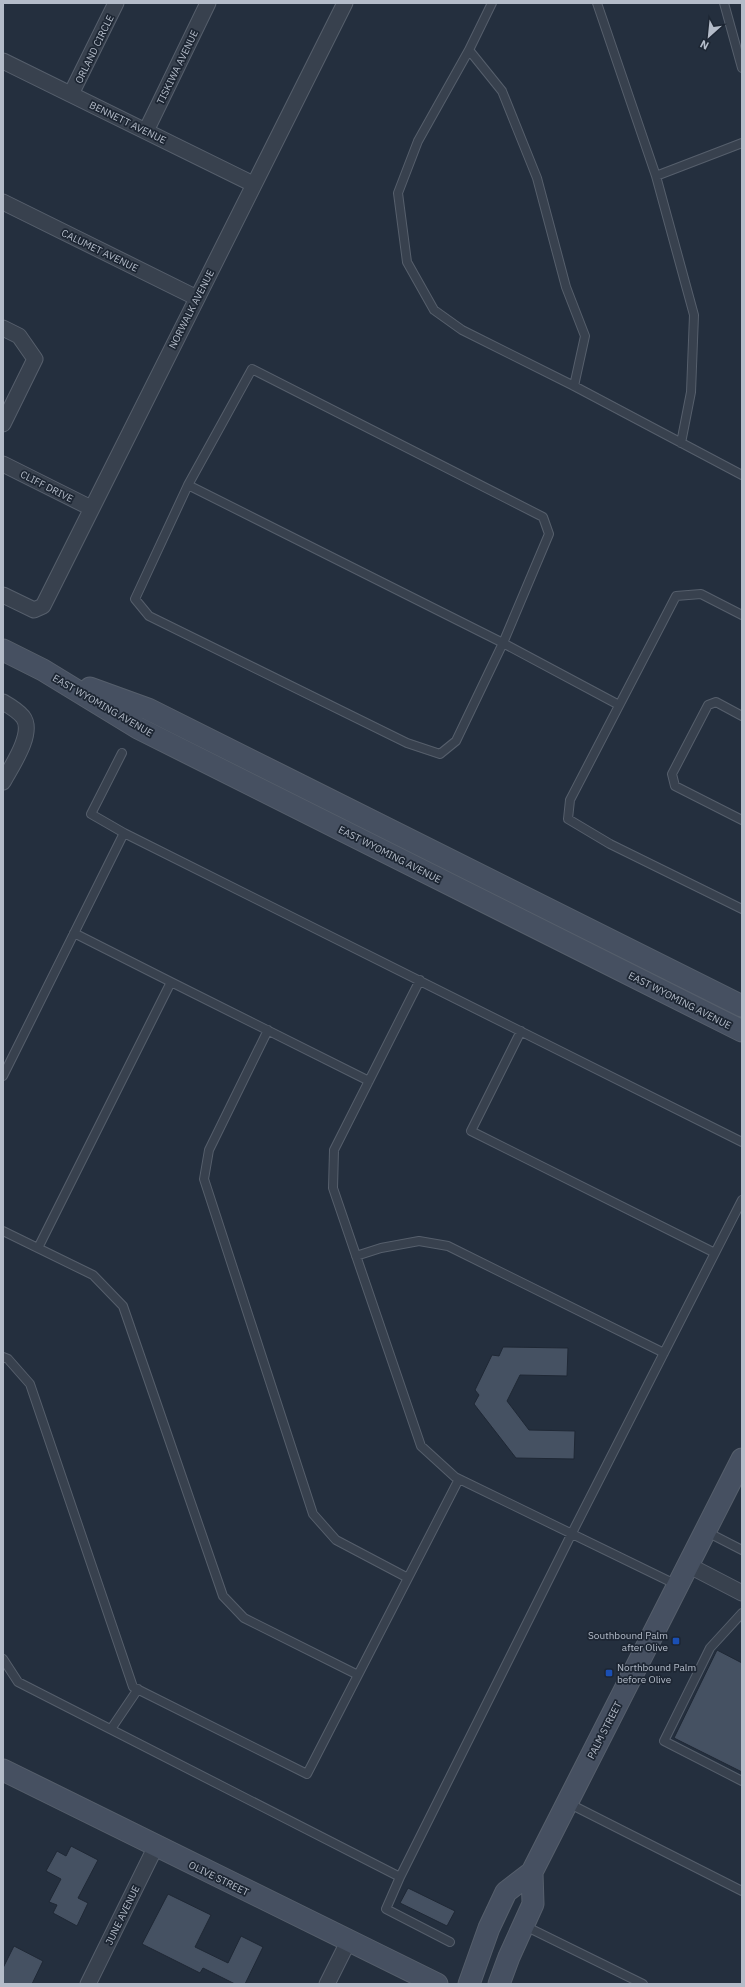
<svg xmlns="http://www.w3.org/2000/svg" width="745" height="1987" font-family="'IBM Plex Sans',sans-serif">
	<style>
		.building { fill: #455162; stroke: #1f2835 }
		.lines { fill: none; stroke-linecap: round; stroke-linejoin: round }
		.lane-casing { stroke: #565f6c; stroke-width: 10 }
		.street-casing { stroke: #565f6c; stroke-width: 17 }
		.secondary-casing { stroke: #565f6c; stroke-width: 23 }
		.lane { stroke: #38414e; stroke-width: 8 }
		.street { stroke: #38414e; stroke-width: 15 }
		.secondary { stroke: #465061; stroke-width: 21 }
		.transit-dot { fill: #1a4fb4; stroke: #1d2633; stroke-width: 1.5 }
		.labels { text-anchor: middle; stroke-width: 3.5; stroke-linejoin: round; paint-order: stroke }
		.street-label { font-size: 10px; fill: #b4bcc9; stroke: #1d2633 }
		.poi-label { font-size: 10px; fill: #b4bcc9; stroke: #1d2633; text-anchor: end }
	</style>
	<rect width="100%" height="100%" fill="#242f3e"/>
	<path class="building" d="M503 1347 568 1348 567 1376 520 1375 507 1401 529 1430 575 1431 574 1459 516 1458 474 1404 479 1395 475 1390 492 1355 499 1356Z
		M717 1650 742 1663V1772L674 1738Z
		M71 1846 98 1860 78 1898 88 1903 77 1926 53 1913 57 1905 49 1902 61 1879 46 1871 57 1851 66 1856Z
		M408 1888 455 1911 447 1926 400 1903Z
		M168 1894 211 1915 195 1947 228 1963 241 1936 263 1947 245 1984H235L203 1968 200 1973 142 1944Z
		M14 1946 43 1961 32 1984H3V1968Z"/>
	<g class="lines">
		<defs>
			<path id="lane" d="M492 3 469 50 418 141 398 193 407 262 434 310 462 330 574 386 742 475
				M597 3 656 176 694 315 691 392 681 443
				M724 3 742 68
				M469 50 502 91 537 178 566 287 585 336 574 386
				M656 176 742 143
				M252 369 543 517 549 534 503 643 456 741 440 754 407 743 149 616 135 599 188 485Z
				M188 485 503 643 619 705
				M742 615 701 594 676 596 570 800 568 819 610 844 742 909
				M742 716 716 702 708 705 672 774 675 786 742 820
				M122 753 91 814 124 833
				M74 933 171 982
				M420 980 334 1150 333 1188 421 1446 455 1477 677 1585
				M268 1030 209 1150 204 1179 313 1514 336 1540 408 1578
				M521 1031 471 1131 715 1253
				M3 1076 124 833 742 1142
				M3 1231 93 1275 123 1306 223 1596 244 1618 358 1675
				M38 1248 171 982 369 1081
				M356 1256 381 1248 419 1241 448 1246 664 1353
				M3 1357 8 1359 30 1384 133 1687 307 1774 459 1479
				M705 1531 742 1550
				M742 1613 710 1648 664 1741 742 1781
				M3 1659 18 1682 400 1877 572 1533 742 1200
				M111 1729 138 1689
				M568 1803 742 1891
				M400 1877 386 1909 450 1942
				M523 1925 643 1984"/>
			<path id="street" d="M3 61 253 184
				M71 94 116 3
				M146 131 208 3
				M3 202 197 298
				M3 328 19 336 35 359 3 424
				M3 464 91 508
				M3 595 34 610 43 606 345 3
				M3 702C10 706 18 711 23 717 35 733 11 767 3 782
				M688 1565 742 1593
				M88 1984 156 1846
				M327 1984 348 1942"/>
			<path id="secondary" d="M3 650 43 670 138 728 742 1031
				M90 688 148 709 742 1006
				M3 1770 437 1984
				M469 1984 489 1928 506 1892 532 1872 742 1459
				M499 1984 509 1957 533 1904 532 1872"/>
		</defs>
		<use href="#lane" class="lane-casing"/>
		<use href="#street" class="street-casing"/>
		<use href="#secondary" class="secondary-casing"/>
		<use href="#lane" class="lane"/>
		<use href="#street" class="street"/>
		<use href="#secondary" class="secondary"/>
	</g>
	<g class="transit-dot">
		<rect x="672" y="1637" width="8" height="8" rx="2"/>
		<rect x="605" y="1669" width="8" height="8" rx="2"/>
	</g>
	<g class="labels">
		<g class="street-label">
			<text transform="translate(94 49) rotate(-64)" y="4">ORLAND CIRCLE</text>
			<text transform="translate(177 67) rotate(-64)" y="4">TISKIWA AVENUE</text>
			<text transform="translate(128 122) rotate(26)" y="4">BENNETT AVENUE</text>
			<text transform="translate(100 250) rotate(26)" y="4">CALUMET AVENUE</text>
			<text transform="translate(191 309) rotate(-63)" y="4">NORWALK AVENUE</text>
			<text transform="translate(47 486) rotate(27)" y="4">CLIFF DRIVE</text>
			<text transform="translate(103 705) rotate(30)" y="4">EAST WYOMING AVENUE</text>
			<text transform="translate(390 854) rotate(27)" y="4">EAST WYOMING AVENUE</text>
			<text transform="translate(680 1000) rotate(27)" y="4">EAST WYOMING AVENUE</text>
			<text transform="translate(604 1730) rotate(-63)" y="4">PALM STREET</text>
			<text transform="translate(219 1878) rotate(26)" y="4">OLIVE STREET</text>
			<text transform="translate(122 1915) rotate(-64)" y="4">JUNE AVENUE</text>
		</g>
		<g class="poi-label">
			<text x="668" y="1639">Southbound Palm<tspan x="668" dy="12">after Olive</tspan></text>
			<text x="617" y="1671" text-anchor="start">Northbound Palm<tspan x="617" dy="12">before Olive</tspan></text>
		</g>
	</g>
	<rect width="745" height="1987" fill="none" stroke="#b4bcc9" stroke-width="8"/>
	<g transform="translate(709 36) rotate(207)" stroke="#1d2633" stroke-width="3" paint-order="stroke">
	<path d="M0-3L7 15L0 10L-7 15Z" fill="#b4bcc9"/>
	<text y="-6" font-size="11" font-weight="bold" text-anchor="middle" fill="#b4bcc9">N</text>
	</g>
</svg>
